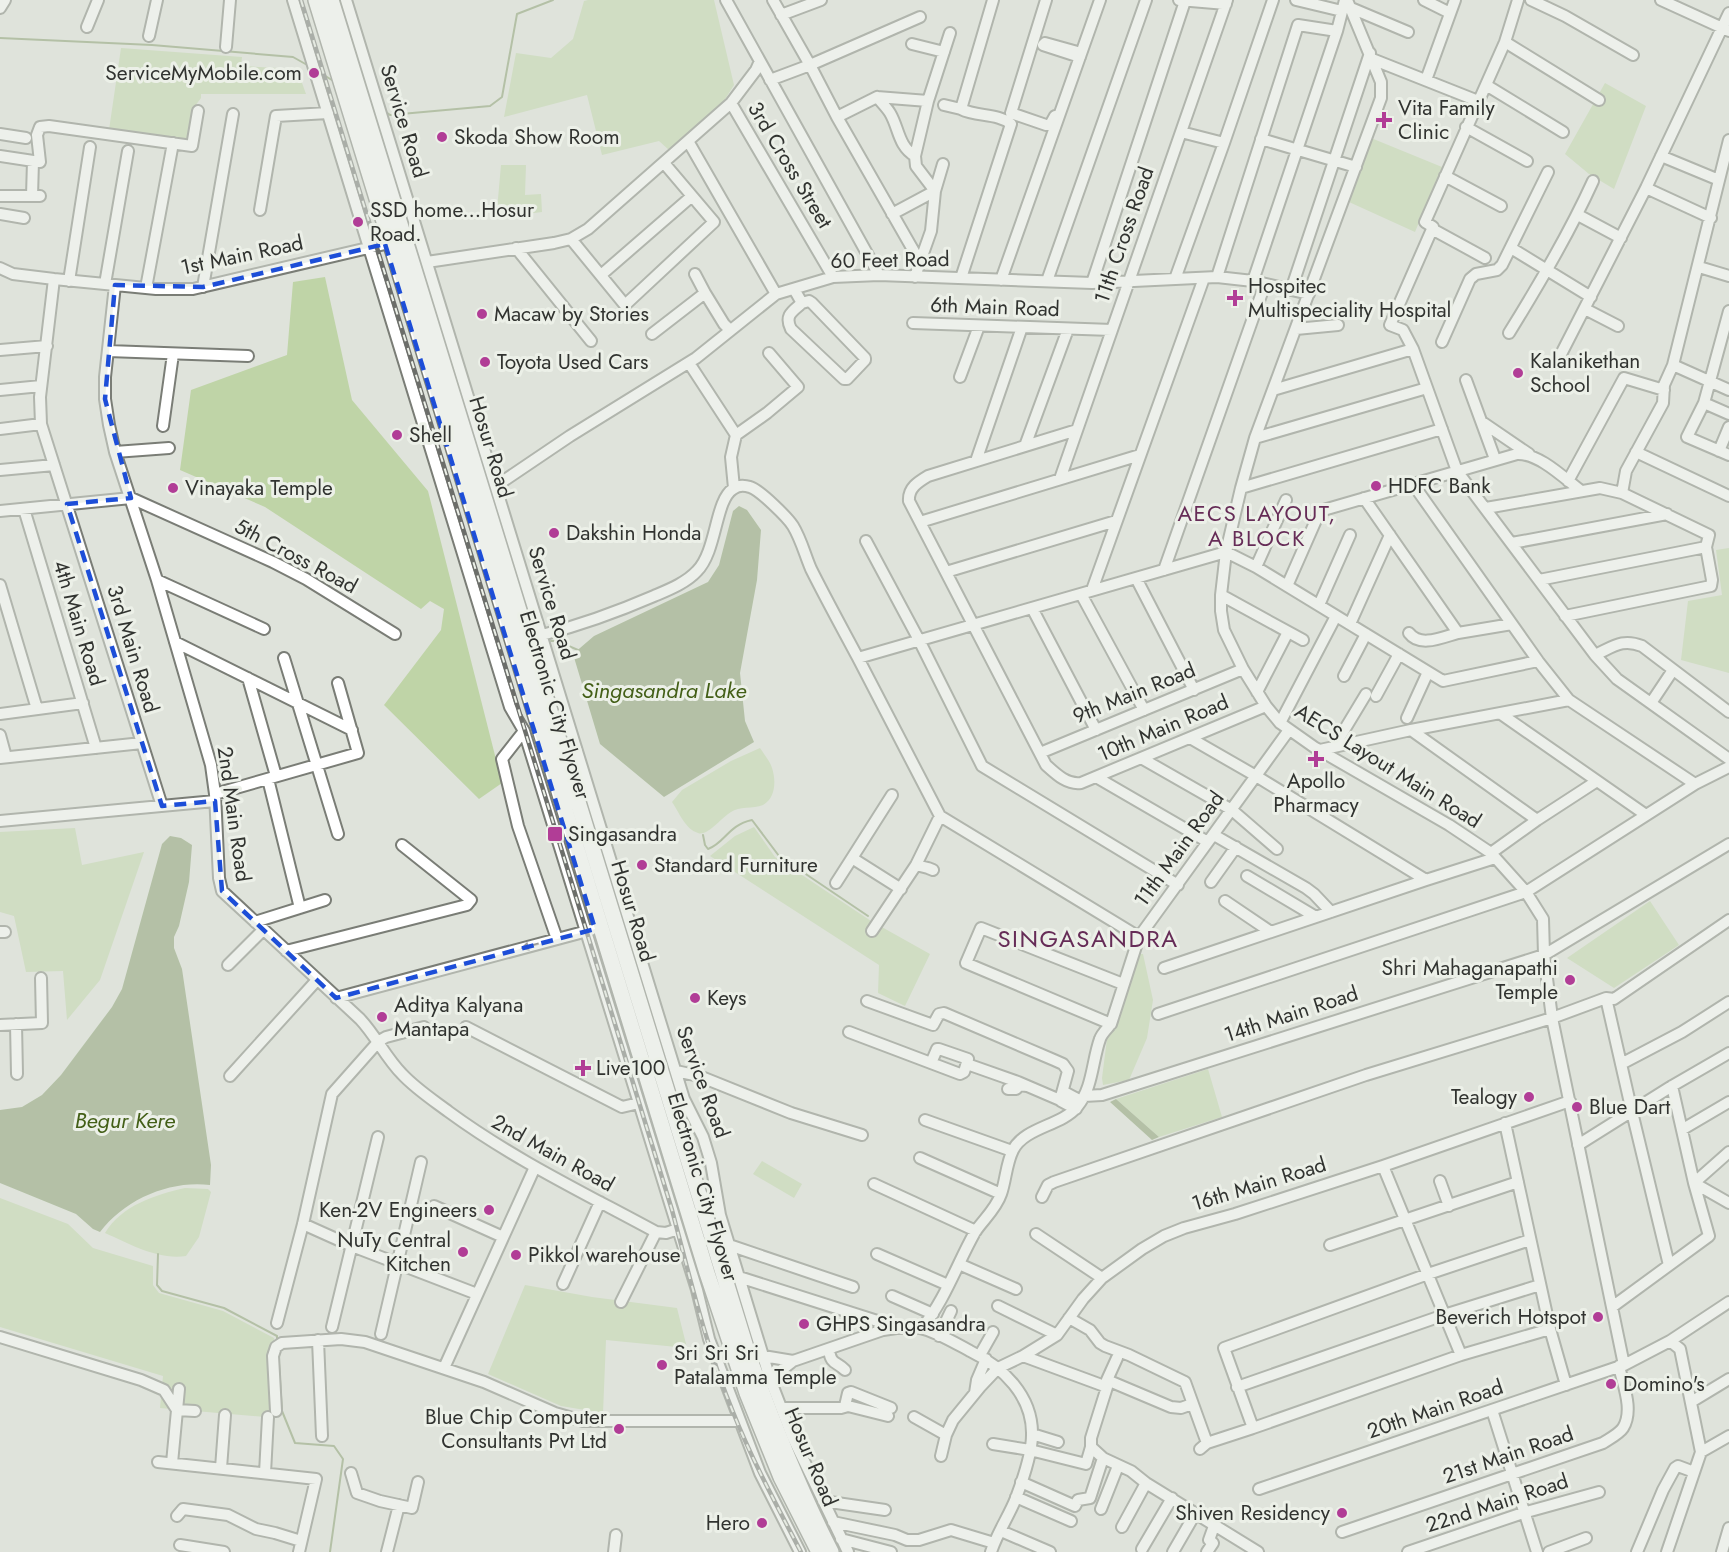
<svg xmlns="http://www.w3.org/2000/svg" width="1729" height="1552" font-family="Jost,sans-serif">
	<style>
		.green { fill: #bfd4a7 }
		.water { fill: #809666 }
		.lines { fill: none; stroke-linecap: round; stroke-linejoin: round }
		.stream { stroke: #809666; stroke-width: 2 }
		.minor-casing { stroke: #7a7d76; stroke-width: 14 }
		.highway-casing { stroke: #7a7d76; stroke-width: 18 }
		.minor { stroke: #fff; stroke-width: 10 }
		.highway { stroke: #fff; stroke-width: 15 }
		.rail-casing { stroke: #6c6e6a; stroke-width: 4.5 }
		.rail { stroke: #ecf0e8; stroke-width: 2; stroke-dasharray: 7; stroke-linecap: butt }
		.oneway { fill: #989998 }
		.marked { fill: none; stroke: #1d4ed8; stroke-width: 4.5; stroke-dasharray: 12 8; stroke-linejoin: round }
		.poi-dot { fill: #b13d96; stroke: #ecf0e8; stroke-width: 2 }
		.labels { text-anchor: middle; stroke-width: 6; stroke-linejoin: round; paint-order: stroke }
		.poi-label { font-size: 21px; fill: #313330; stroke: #ecf0e8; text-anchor: start }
		.street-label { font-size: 21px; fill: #313330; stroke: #ecf0e8 }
		.neighbourhood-label { font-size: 22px; letter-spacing: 1.5px; fill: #662c57; stroke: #ecf0e8 }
		.water-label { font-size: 22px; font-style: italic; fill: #435f17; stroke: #ecf0e8 }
		.quarter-label { font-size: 24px; letter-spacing: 1.5px; fill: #662c57; stroke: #ecf0e8 }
	</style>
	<rect width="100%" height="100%" fill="#dfe3db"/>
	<path class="green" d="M588 0H714L734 85 722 104 669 150 659 141 602 155 587 95 504 117 516 53 551 58 573 39 584 1Z
		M121 48 242 57 241 66 297 69 306 94H201V98L192 110 189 141 109 130Z
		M1605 83 1646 106 1614 189 1589 174 1565 154Z
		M1371 138 1442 167 1415 232 1349 202Z
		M501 165H526L525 195 541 194 542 212 526 214 497 210Z
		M325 277 352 400 428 491 502 783 479 799 384 705 441 630 444 609 430 601 421 609 265 507 180 470 191 390 287 355 293 282Z
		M1729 548V673L1681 660 1688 601 1722 595 1716 550Z
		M760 748C764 754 770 761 772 768 776 780 776 798 763 805 753 809 739 806 731 812 722 817 707 837 698 833 685 829 679 812 672 802L682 790 731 761Z
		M754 827 775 857 871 921 930 954 905 1006 878 993 879 965 710 856 735 836Z
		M75 828 82 865 144 852 100 980 67 1020 63 971 26 972 14 916 0 912V832Z
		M1650 901 1679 945 1614 988 1567 958Z
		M1138 954H1143L1153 1000 1147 1038 1129 1080 1103 1085 1102 1078 1107 1039 1119 1015Z
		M1208 1069 1222 1117 1159 1137 1116 1099Z
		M762 1161 802 1184 794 1198 753 1174Z
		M185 1188 208 1189 211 1192 199 1237 186 1256C157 1260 130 1244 105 1233 122 1205 155 1195 185 1188Z
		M0 1198 68 1224 93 1248 153 1266V1285L159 1293 223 1311 274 1338 277 1418 160 1408 163 1376 0 1327Z
		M525 1285 592 1297 677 1308 687 1348 606 1340 603 1413 561 1406 488 1374Z"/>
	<path class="water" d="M739 506 747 510 761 530 757 580 740 673 745 721 754 742 664 797 600 744 573 654 594 636 708 582 719 565 733 511Z
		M170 836 181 838 192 845 189 882 179 926 174 937V948L182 969 211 1165 210 1185C170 1180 125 1199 100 1232L93 1229 76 1214 0 1183V1110L22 1107 42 1095 61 1075 112 1007 122 989 162 844Z
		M1116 1099 1159 1137 1152 1140 1110 1102Z"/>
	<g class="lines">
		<path class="stream" d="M0 38 152 45 293 57 309 66
			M319 72 335 82
			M386 112 390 115 490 106 502 97 517 14 553 0
			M551 641H557L578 650
			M703 835 705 845 708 849C725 843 728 825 752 820L779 856 868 916
			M158 1254 157 1285 162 1291 224 1308 277 1336V1339
			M279 1363 282 1411 295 1443 334 1446 343 1459 330 1552"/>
		<defs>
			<path id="minor" d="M293 0 510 707 524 731 678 1229 697 1290 709 1339 760 1473 800 1552
				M346 0 684 1099 703 1137 711 1163 720 1215 770 1379 792 1436 848 1552
				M726 0 879 275
				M773 0 810 65 837 117 920 262 915 277
				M1046 0 1011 113 1046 125H1050L1055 116
				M1179 0 1226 4
				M1296 0 1342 11
				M1347 0 1381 82V98L1255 438 1241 488 1226 552 1221 595V611L1224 630 1243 669 1266 706 1280 723 1314 747 1449 825 1491 853 1526 892 1543 919 1544 955 1552 1018 1624 1365
				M1424 0 1450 13
				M1518 0 1505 42 1425 222 1433 227 1390 325 1403 330 1413 349 1457 471 1595 655 1617 679 1729 759
				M1531 0 1565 16 1633 55
				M1661 0 1729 31
				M0 8 5 0
				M1351 8 1408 32
				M781 15 821 0
				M87 27 98 0
				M149 36 157 0
				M1505 42 1599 100
				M912 44 944 52
				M226 47 230 0
				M1080 57 1043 45 1045 43 1081 53
				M1372 59 1478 101
				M770 80 810 65 920 17
				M1426 80 1455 0
				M1486 85 1563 132
				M877 97 928 101
				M731 103 833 277
				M944 105 961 109
				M837 117 877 97C881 102 887 108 890 113 899 128 898 146 915 156L916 166 935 191
				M1466 127 1527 161
				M1181 132 1224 143
				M0 134 26 138
				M1261 139 1356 167
				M688 141 776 294
				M0 156 40 162 37 135 40 127 49 126 192 146 198 111
				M915 156 928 101 950 33
				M1661 156 1719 180
				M1445 176 1501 206
				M1646 188 1711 218
				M0 196H40
				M32 196 33 161
				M260 210 276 116 328 113
				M0 214 24 218
				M892 214 935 191
				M1578 215 1621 238
				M1432 229 1485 258
				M571 239 625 305 714 222 664 163
				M516 248 591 341
				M1511 248 1591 297
				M427 262 554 243 571 239 588 229 731 103 756 70 760 61
				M920 262 931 231 935 191 943 164
				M1699 267 1729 276
				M0 268 13 274 54 279 156 289H193L385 244
				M695 274 705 293
				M601 275 692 196
				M1217 277 1298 25 1337 31
				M961 278 1011 124C998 113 976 117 961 109L993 0
				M54 279 40 397 41 424 162 806
				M1175 279 1224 143 1273 0
				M1001 280 1100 0
				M69 281 90 147
				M1047 281 1146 0
				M1253 281 1337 31 1345 0
				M1092 283 1185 1
				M105 284 128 151
				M115 285 105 377V399L109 425 115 452 157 580 211 765 215 794 219 878 222 891 360 1019C376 1036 386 1058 402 1074 416 1089 433 1100 449 1112 513 1159 586 1194 656 1232L666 1233 678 1229
				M203 287 233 114
				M146 288 173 143
				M794 289 802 303C793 311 784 315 791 329L844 379H847L865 360V358L812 303 809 301 802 303
				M1291 290 1370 53
				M1585 309 1618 326
				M1729 311 1704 403 1687 437 1729 455
				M913 323 1112 330
				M1296 329 1338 325
				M1509 333C1540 283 1569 234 1593 181
				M652 334 705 293 724 324 730 330
				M1442 342 1470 279 1476 274 1497 270 1502 265 1548 172
				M0 350 47 346
				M108 351 248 356
				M1557 362 1646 188 1729 13
				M689 363 736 435 731 457 734 488
				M1673 365 1729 390
				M960 377 979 326
				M1466 380 1495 459
				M0 390 41 386
				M1273 390 1413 349
				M1704 403 1729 414
				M1482 422 1529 454
				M163 426 173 354
				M0 429 41 424
				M1077 430 928 476C918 482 908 488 909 501L1046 765C1056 774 1067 785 1081 783L1266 706
				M736 435 767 413 798 387 769 353
				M1255 438 1427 388
				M1025 446 1068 329
				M1719 451 1729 427
				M115 452 169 448
				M1636 452 1729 496
				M976 461 1022 327
				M0 470 54 465
				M1060 479 1227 0
				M1568 481 1624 378 1664 390
				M1413 484 1538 661 1569 700 1695 784
				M496 486 570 436 696 358 776 294 833 277 879 275 1092 283 1217 277 1253 281 1309 294
				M1241 488 1442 429
				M1622 493 1626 471 1663 403 1664 385 1673 365 1729 140
				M1364 498 1458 633 1512 624
				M1486 508 1600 488 1622 493 1709 535 1706 547 1539 580
				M24 509 96 748
				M0 511 131 498 273 562 306 579 395 634
				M920 522 1140 455
				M866 541 919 640 982 766 1178 885
				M1512 543 1667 514
				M1256 567 1286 500
				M1164 570 1265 284
				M946 572 1116 521
				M1136 578 1194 690
				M157 580 264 629
				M0 585 37 709
				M1287 586 1320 511 1517 454C1539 453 1564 478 1581 491
				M1092 590 1204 278
				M1081 594 1144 710
				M1221 595 1303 640
				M1319 605 1350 535
				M1032 608 1096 730
				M1565 616 1711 586 1712 580 1706 547
				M1350 624 1390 535
				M1409 633C1420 648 1443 637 1458 633
				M542 635C581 625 617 612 654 596 668 590 686 583 697 571 717 551 715 500 733 489 738 485 744 485 750 487 760 490 788 518 793 526 801 539 805 555 811 569 826 599 842 628 858 658L1226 552 1256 567 1443 681 1538 661
				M175 642 352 730
				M1595 655C1613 647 1622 638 1642 646L1729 712
				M284 658 338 834
				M858 658 940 816 1139 937
				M1344 676 1366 634
				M248 678 276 776
				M1257 692 1288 632
				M1376 696 1399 654
				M1651 703 1673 670
				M0 714 83 703
				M1501 714 1646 815
				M1407 718 1428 672
				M1280 723 1336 616
				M1411 730 1537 820
				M524 731 502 759 518 826 557 939
				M0 735 6 757
				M1190 738 1256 776 1426 880
				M1334 747 1366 694
				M1320 750 1411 730 1569 700
				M1040 753 1243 669
				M0 758 142 743
				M1141 758 1232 810 1277 849
				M1096 777 1208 842
				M268 779 300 908
				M215 794 358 753 338 683
				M892 795 852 858 901 889
				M0 821 215 801
				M1214 835 1306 888 1314 894 1331 912
				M1491 853 1537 820 1597 781
				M916 865 928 868 933 870
				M1247 876 1316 917
				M1211 882 1236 847
				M836 883 852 858
				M1225 901 1271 932
				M255 922 325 900
				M872 931 916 865 940 816
				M0 932H5
				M286 951 467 905 471 900 402 845
				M228 965 263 930
				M1164 968 1426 880 1495 858
				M336 998 591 930
				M1606 998 1632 1112 1669 1265
				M867 1001 933 1025 939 1014 944 1013 1054 1060 1063 1064 1068 1071 1062 1093
				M1158 1014 1526 892 1695 784 1729 767
				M16 1024 17 1074
				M1111 1024 966 963 981 928 1123 984
				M0 1025 42 1023 41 978
				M466 1027 622 1107 639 1103
				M849 1032 960 1074 964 1072 968 1059 939 1049H937L931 1063
				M967 1064 1018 1082 1060 1100
				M1621 1064 1682 1032 1729 1002
				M676 1071 699 1076 791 1113 862 1135
				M230 1076 317 980
				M1008 1089H1016L1020 1085 1027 1086
				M1084 1096 1102 1095 1544 955 1729 844
				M1076 1109 1061 1101 1060 1098 1062 1093 1064 1092 1081 1101
				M925 1120 1012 1151
				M1505 1123 1550 1329 1566 1385
				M1683 1129 1729 1102
				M1578 1145 1672 1086 1729 1053
				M1729 1152 1694 1183 1729 1203
				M920 1158 1001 1194
				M1383 1166 1461 1355
				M1440 1181 1449 1206
				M874 1184 976 1231
				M1042 1197 1048 1185 1054 1182 1366 1075 1552 1018 1606 998 1614 999 1729 920
				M434 1206 503 1237
				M303 1224 352 1246 477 1294
				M1036 1234 1102 1278
				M729 1245 853 1287
				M1330 1245 1518 1182
				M877 1254 948 1285
				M959 1264 1016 1289
				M739 1277 893 1326
				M563 1284 600 1202
				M892 1296 933 1314
				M621 1302 656 1232
				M998 1306 1057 1335
				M1612 1307 1709 1236 1694 1183 1672 1086
				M1069 1318 1090 1330 1100 1343 1105 1346 1129 1355 1185 1382 1207 1443
				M277 1323 303 1224 332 1094 379 1041 386 1037 424 1027
				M332 1327 378 1137
				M922 1328C945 1300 957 1264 975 1232 983 1220 996 1209 1001 1194 1006 1180 1006 1164 1013 1150 1025 1127 1061 1126 1077 1107 1093 1088 1092 1061 1100 1039 1102 1033 1107 1029 1111 1024L1139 937 1289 730
				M381 1334 421 1162
				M939 1336 951 1311
				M0 1337 141 1380 164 1390 177 1410
				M318 1340 322 1436
				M1670 1341 1729 1302
				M829 1350C831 1365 836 1361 845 1370
				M980 1355 993 1332
				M763 1356 793 1361
				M1023 1356 1107 1387V1380L1117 1358
				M444 1368 535 1167
				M770 1379 793 1361 883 1330C895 1328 908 1327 920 1328 933 1330 957 1344 970 1351 1003 1367 1033 1396 1032 1435 1032 1452 1022 1482 1016 1498 1009 1516 997 1533 991 1552
				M1107 1380 1171 1407 1181 1408 1192 1404
				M1237 1387 1444 1315 1540 1285
				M975 1393 977 1380 986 1359
				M1691 1402 1729 1379
				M845 1406 848 1393 851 1392 891 1408
				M782 1408H841L848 1406 888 1416
				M177 1410 195 1411
				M1492 1410 1537 1552
				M276 1411 273 1356 276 1347 282 1343 341 1339 365 1342 484 1382 555 1413 583 1421H740
				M914 1417 946 1435
				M1253 1428 1224 1348 1428 1274 1530 1240
				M1032 1434 1058 1442
				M993 1444 1030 1450 1086 1464 1091 1447 1103 1458 1131 1471 1146 1483 1258 1552
				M1091 1447V1438L1107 1387
				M1200 1449 1207 1443 1253 1428 1461 1355 1550 1329
				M1701 1452 1729 1436
				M941 1456 946 1435 953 1420 980 1387 998 1368 1023 1356 1057 1335 1083 1299 1102 1278 1142 1249 1164 1236 1184 1228 1235 1214 1383 1166 1570 1101
				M158 1462 316 1479 299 1552
				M172 1463 179 1389
				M221 1468 225 1415
				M265 1473 268 1417
				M351 1473 357 1493 380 1501 412 1508 418 1482
				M1021 1482 1075 1506 1078 1500 1090 1498 1103 1458
				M1259 1489 1624 1365 1670 1341 1680 1349 1701 1452 1667 1552
				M1016 1497 1071 1521
				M823 1501 885 1510
				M1101 1509 1118 1466
				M177 1516 183 1509 228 1515 256 1529 275 1533 301 1541
				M833 1522 895 1535 907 1540H919L951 1530 994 1543
				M1122 1527 1146 1483
				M1001 1531 1050 1552
				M1342 1532 1603 1443C1609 1439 1619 1434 1623 1428 1634 1410 1623 1385 1619 1366
				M841 1539 891 1552
				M180 1545 224 1552
				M1142 1549 1172 1498
				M387 1552 399 1505
				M614 1552 616 1535
				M1173 1552 1195 1514
				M1207 1552 1213 1543 1209 1540 1214 1526
				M1408 1552 1523 1513 1599 1492
				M1549 1552 1586 1538
				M1637 1552 1663 1490 1675 1468 1678 1466 1694 1472
				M1722 1552 1729 1528"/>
			<path id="highway" d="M316 0 707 1273 747 1393 781 1477 819 1552
				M331 0 749 1357C773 1424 799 1489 831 1552"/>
		</defs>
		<use href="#minor" class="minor-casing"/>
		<use href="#highway" class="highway-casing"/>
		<use href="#minor" class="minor"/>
		<use href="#highway" class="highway"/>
		<defs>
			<path id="rail" d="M301 0 672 1210C690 1278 706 1347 733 1412 752 1460 777 1506 801 1552"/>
		</defs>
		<use href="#rail" class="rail-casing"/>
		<use href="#rail" class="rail"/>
	</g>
	<defs><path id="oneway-solid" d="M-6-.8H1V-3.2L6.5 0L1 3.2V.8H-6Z" transform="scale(1.5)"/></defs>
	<use class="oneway" href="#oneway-solid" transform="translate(530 946) rotate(165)"/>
	<path d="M0 0H1729V1552H0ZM385 244 595 929 336 998 222 891 215 801 162 806 67 504 131 498 105 399 115 285 203 287Z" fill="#dfe3db" fill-opacity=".55" fill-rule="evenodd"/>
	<path class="marked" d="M385 244 595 929 336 998 222 891 215 801 162 806 67 504 131 498 105 399 115 285 203 287Z"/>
	<g class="poi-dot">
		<circle cx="314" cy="73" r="6"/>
		<path d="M1381 111h6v6h6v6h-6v6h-6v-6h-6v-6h6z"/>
		<circle cx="442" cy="137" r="6"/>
		<circle cx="358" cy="222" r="6"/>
		<path d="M1232 289h6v6h6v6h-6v6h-6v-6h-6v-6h6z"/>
		<circle cx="482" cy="314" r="6"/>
		<circle cx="485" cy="362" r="6"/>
		<circle cx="1518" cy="373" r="6"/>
		<circle cx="397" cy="435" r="6"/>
		<circle cx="1376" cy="486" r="6"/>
		<circle cx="173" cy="488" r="6"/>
		<circle cx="554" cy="533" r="6"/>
		<path d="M1313 750h6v6h6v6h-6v6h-6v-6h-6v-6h6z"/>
		<rect x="547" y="826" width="16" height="16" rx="3"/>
		<circle cx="642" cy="865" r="6"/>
		<circle cx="1570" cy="980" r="6"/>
		<circle cx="695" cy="998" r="6"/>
		<circle cx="382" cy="1017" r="6"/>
		<path d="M580 1059h6v6h6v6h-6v6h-6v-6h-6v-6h6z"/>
		<circle cx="1529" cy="1097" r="6"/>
		<circle cx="1577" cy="1107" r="6"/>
		<circle cx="489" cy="1210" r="6"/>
		<circle cx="463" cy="1252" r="6"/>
		<circle cx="516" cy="1255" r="6"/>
		<circle cx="1598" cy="1317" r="6"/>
		<circle cx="804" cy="1324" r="6"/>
		<circle cx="662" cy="1365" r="6"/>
		<circle cx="1611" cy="1384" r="6"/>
		<circle cx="619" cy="1429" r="6"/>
		<circle cx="1342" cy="1513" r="6"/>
		<circle cx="762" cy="1523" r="6"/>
	</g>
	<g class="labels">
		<g class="poi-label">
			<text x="302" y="80" text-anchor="end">ServiceMyMobile.com</text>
			<text x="1398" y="115">Vita Family<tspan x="1398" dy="24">Clinic</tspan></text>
			<text x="454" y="144">Skoda Show Room</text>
			<text x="370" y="217">SSD home...Hosur<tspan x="370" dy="24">Road.</tspan></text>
			<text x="1248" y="293">Hospitec<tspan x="1248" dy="24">Multispeciality Hospital</tspan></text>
			<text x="494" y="321">Macaw by Stories</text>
			<text x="1530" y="368">Kalanikethan<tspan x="1530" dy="24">School</tspan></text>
			<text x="497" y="369">Toyota Used Cars</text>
			<text x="409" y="442">Shell</text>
			<text x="1388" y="493">HDFC Bank</text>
			<text x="185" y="495">Vinayaka Temple</text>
			<text x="566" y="540">Dakshin Honda</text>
			<text x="1316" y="788" text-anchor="middle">Apollo<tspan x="1316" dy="24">Pharmacy</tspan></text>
			<text x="568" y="841">Singasandra</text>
			<text x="654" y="872">Standard Furniture</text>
			<text x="1558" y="975" text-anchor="end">Shri Mahaganapathi<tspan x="1558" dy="24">Temple</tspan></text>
			<text x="707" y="1005">Keys</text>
			<text x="394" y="1012">Aditya Kalyana<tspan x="394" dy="24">Mantapa</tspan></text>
			<text x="596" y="1075">Live100</text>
			<text x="1517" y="1104" text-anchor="end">Tealogy</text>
			<text x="1589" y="1114">Blue Dart</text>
			<text x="477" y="1217" text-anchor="end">Ken-2V Engineers</text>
			<text x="451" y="1247" text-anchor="end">NuTy Central<tspan x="451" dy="24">Kitchen</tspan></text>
			<text x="528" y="1262">Pikkol warehouse</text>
			<text x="1586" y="1324" text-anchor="end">Beverich Hotspot</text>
			<text x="816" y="1331">GHPS Singasandra</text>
			<text x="674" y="1360">Sri Sri Sri<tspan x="674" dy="24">Patalamma Temple</tspan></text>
			<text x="1623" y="1391">Domino's</text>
			<text x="607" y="1424" text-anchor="end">Blue Chip Computer<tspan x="607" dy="24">Consultants Pvt Ltd</tspan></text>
			<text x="1330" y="1520" text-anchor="end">Shiven Residency</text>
			<text x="750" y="1530" text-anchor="end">Hero</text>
		</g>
		<g class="street-label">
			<text transform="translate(404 121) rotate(73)" y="7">Service Road</text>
			<text transform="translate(790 165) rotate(59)" y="7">3rd Cross Street</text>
			<text transform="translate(1124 235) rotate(-71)" y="7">11th Cross Road</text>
			<text transform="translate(242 255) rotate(-12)" y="7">1st Main Road</text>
			<text transform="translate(890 260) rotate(-1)" y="7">60 Feet Road</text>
			<text transform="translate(995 307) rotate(2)" y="7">6th Main Road</text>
			<text transform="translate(491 447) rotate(73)" y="7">Hosur Road</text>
			<text transform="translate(296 556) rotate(28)" y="7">5th Cross Road</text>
			<text transform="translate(552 603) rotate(73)" y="7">Service Road</text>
			<text transform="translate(79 623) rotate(73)" y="7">4th Main Road</text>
			<text transform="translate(133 649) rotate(73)" y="7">3rd Main Road</text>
			<text transform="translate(1134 693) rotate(-22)" y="7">9th Main Road</text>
			<text transform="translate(555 705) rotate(73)" y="7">Electronic City Flyover</text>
			<text transform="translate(1163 728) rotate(-23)" y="7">10th Main Road</text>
			<text transform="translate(1388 766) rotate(32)" y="7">AECS Layout Main Road</text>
			<text transform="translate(234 814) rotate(82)" y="7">2nd Main Road</text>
			<text transform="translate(1179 849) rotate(-54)" y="7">11th Main Road</text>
			<text transform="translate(633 911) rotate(73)" y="7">Hosur Road</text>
			<text transform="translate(1291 1014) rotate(-18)" y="7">14th Main Road</text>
			<text transform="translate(703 1082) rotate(70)" y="7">Service Road</text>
			<text transform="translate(553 1153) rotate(29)" y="7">2nd Main Road</text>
			<text transform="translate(1259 1184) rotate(-17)" y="7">16th Main Road</text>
			<text transform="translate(703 1187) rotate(73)" y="7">Electronic City Flyover</text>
			<text transform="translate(1435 1409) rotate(-19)" y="7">20th Main Road</text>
			<text transform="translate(1508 1455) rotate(-19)" y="7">21st Main Road</text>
			<text transform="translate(811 1457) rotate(67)" y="7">Hosur Road</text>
			<text transform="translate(1497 1503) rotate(-18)" y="7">22nd Main Road</text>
		</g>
		<g class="neighbourhood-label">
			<text x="1257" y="521">AECS LAYOUT,<tspan x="1257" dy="25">A BLOCK</tspan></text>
		</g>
		<g class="water-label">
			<text x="664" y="698">Singasandra Lake</text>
			<text x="125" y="1128">Begur Kere</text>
		</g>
		<g class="quarter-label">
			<text x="1088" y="947">SINGASANDRA</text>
		</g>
	</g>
</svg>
